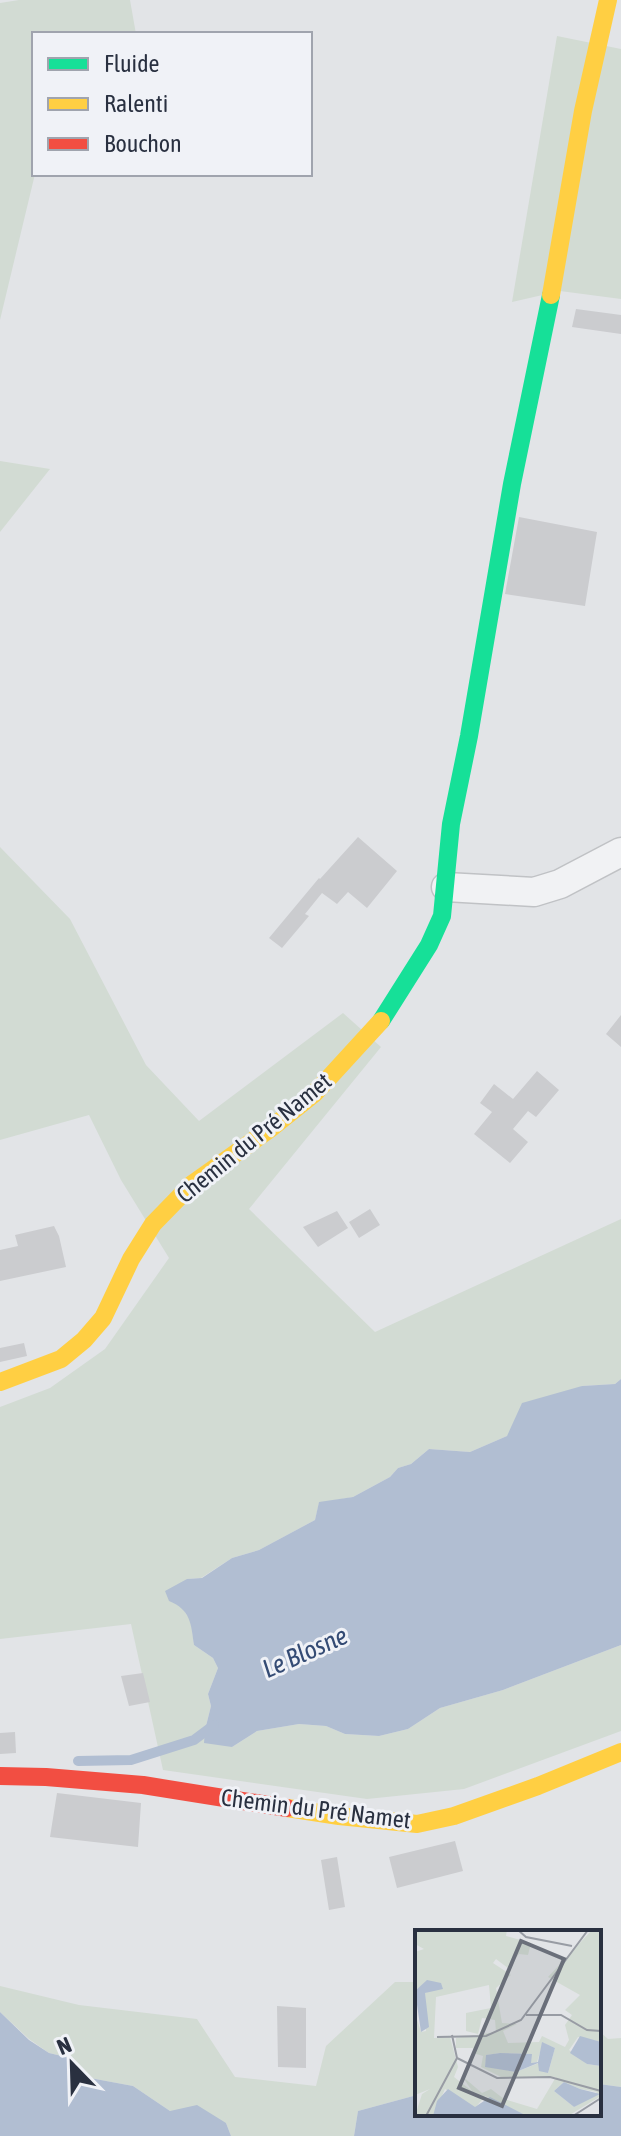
<svg xmlns="http://www.w3.org/2000/svg" width="621" height="2136" font-family="'Asap Condensed',sans-serif">
	<style>
		.green { fill: #d2dbd3 }
		.water { fill: #b1bed2 }
		.lines { fill: none; stroke-linecap: round; stroke-linejoin: round }
		.stream { stroke: #b1bed2; stroke-width: 10 }
		.building { fill: #cbcccf }
		.street-casing { stroke: #c0c2c5; stroke-width: 31 }
		.street { stroke: #f1f2f4; stroke-width: 28 }
		.fast { stroke: #16e098; stroke-width: 18 }
		.slow { stroke: #ffcf43; stroke-width: 18 }
		.jam { stroke: #f24e42; stroke-width: 18 }
		.labels { text-anchor: middle; stroke-width: 6; stroke-linejoin: round; paint-order: stroke }
		.street-label { font-size: 24px; fill: #293040; stroke: #f0f2f7 }
		.water-label { font-size: 26px; font-style: italic; fill: #344b74; stroke: #f0f2f7 }
		.inset-road { fill: none; stroke: #989ca4; stroke-width: 2 }
		.view { fill: #6a6f7a; fill-opacity: 0.15; stroke: #6a6f7a; stroke-width: 4 }
		.inset-edge { fill: none; stroke: #293040; stroke-width: 4 }
	</style>
	<rect width="100%" height="100%" fill="#e2e4e7"/>
	<path class="green" d="M19 0H130L136 34H34L35 174 0 320V3Z
		M557 36 621 49V299L560 291 512 302Z
		M0 461 50 469 0 532Z
		M0 847 70 919 146 1065 199 1121 343 1013 381 1047 249 1209 375 1332 621 1219V1379L615 1384 582 1386 507 1436 470 1452 429 1449 411 1464 398 1468 390 1477 353 1497 319 1503 315 1520 259 1550 232 1558 201 1578 187 1579 181 1606 191 1621 194 1645 213 1658 218 1668 208 1694 211 1706 205 1730 232 1747 257 1731 299 1724 326 1726 345 1734 379 1736 408 1729 440 1708 503 1690 621 1645V1731L464 1789 367 1799 163 1770 131 1624 0 1639V1407L50 1388 105 1349 169 1258 121 1180 89 1115 0 1140Z
		M395 1982H417V2095L358 2111 354 2136H231L226 2123 170 2111 133 2086 90 2078 70 2058 49 2053 29 2039 0 2012V1986L79 2005 197 2019 235 2077 316 2086 326 2046Z
		M599 2031 608 2039 621 2038V2087L599 2084Z"/>
	<path class="water" d="M621 1379V1645L503 1690 440 1708 408 1729 379 1736 345 1734 326 1726 299 1724 257 1731 232 1747 204 1743 205 1730 211 1706 208 1694 218 1668 213 1658 194 1645C191 1624 191 1610 169 1601L165 1591 187 1579 202 1578 232 1558 259 1550 315 1520 319 1502 353 1497 390 1477 398 1468 411 1464 429 1449 470 1452 507 1436 522 1403 582 1386 615 1384Z
		M0 2012 29 2040 49 2053 70 2058 90 2078 133 2086 170 2111 197 2105 226 2123 231 2136H0Z
		M599 2084 621 2087V2136H354L358 2111 417 2095V2114H599Z"/>
	<g class="lines">
		<path class="stream" d="M78 1761 131 1760 194 1740 214 1725"/>
	</g>
	<path class="building" d="M576 309 621 315V334L572 327Z
		M519 517 597 532 585 606 505 594Z
		M358 837 397 871 367 908 348 892 337 904 322 893 305 914 309 916 282 948 269 938 319 878 320 879Z
		M621 1015V1047L606 1034Z
		M537 1071 559 1090 536 1117 528 1111 513 1129 528 1142 510 1163 474 1134 492 1112 480 1103 494 1084 513 1099Z
		M370 1209 380 1225 359 1238 349 1222Z
		M337 1211 348 1228 318 1247 303 1227Z
		M54 1226 59 1236 66 1267 0 1281V1250L18 1246 15 1235Z
		M24 1343 27 1356 0 1362V1348Z
		M143 1673 150 1702 129 1706 121 1676Z
		M15 1732 16 1753 0 1754V1733Z
		M57 1793 141 1803 138 1847 50 1837Z
		M455 1841 463 1871 397 1888 389 1857Z
		M337 1857 345 1907 329 1910 321 1860Z
		M277 2006 306 2008V2068L278 2067Z"/>
	<g class="lines">
		<defs>
			<path id="street" d="M446 887 534 892 560 884 621 852"/>
		</defs>
		<use href="#street" class="street-casing"/>
		<use href="#street" class="street"/>
		<path class="fast" d="M381 1021 429 945 442 916 451 824 469 736 512 484 551 295"/>
		<path class="slow" d="M551 295 583 111 608 0
			M0 1382 61 1359 84 1340 103 1318 131 1259 153 1224 192 1184 270 1129 315 1093 381 1021
			M287 1808 339 1816 417 1824 454 1816 538 1786 621 1752"/>
		<path class="jam" d="M0 1776 46 1777 143 1785 287 1808"/>
	</g>
	<g class="labels">
		<g class="street-label">
			<text transform="translate(254 1138) rotate(-39)" y="8">Chemin du Pré Namet</text>
			<text transform="translate(316 1809) rotate(7)" y="8">Chemin du Pré Namet</text>
		</g>
		<g class="water-label">
			<text transform="translate(305 1652) rotate(-24)" y="9">Le Blosne</text>
		</g>
	</g>
	<g transform="translate(415 1930)">
		<rect width="186" height="186" fill="#e2e4e7"/>
		<path d="M0 0H92L91 6 116 13 113 25 104 24 93 38 81 29 78 33 96 45 81 58 87 93 102 94 88 101 93 113 124 112 127 106 150 117 154 110 150 95 157 85 150 80 165 65 133 47 177 0H186V112L163 107 154 120 172 134 186 136V166L153 186H112L70 166 60 178 30 159 18 186H0L7 164 15 159 0 165V83L6 102 11 101 10 63 27 57 11 52 0 61V22L9 19 0 14ZM74 55 76 78 51 83V101L63 104 67 88 80 90 81 102 41 108V118H58V123L68 126 66 137 86 147H141L122 179 89 169 76 159 67 163 47 146 57 161 39 147 43 137 35 107 19 108 21 67ZM128 113 140 118 133 143 124 139V133L101 142 70 136 72 125 85 123 116 124V133L122 132ZM149 152 165 159 182 162 159 177 139 161Z" fill="#d2dbd3" fill-rule="evenodd"/>
		<path d="M12 50 26 53 28 59 10 63 14 97 6 102 0 61ZM165 106 186 112V136L172 134 155 123ZM127 112 140 118 133 143 124 141 123 133 101 142 70 137 71 125 85 123 117 124 116 133 123 132ZM149 152 165 159 185 164 159 177 139 161ZM33 159 60 177 75 167 112 186H18L22 171Z" fill="#b1bed2"/>
		<path class="inset-road" d="M103 0 111 7 157 16M111 85H146L172 100 186 101M37 105 42 128 82 148 135 147 186 161M22 107 71 106 106 90 173 0M11 186 42 128M158 186 186 168"/>
		<path class="view" d="M106 11 149 29 87 176 44 158Z"/>
		<rect width="186" height="186" class="inset-edge"/>
	</g>
	<rect x="32" y="32" width="280" height="144" fill="#f0f2f7" stroke="#a0a4ae" stroke-width="2"/>
	<rect x="48" y="58" width="40" height="12" fill="#16e098" stroke="#a0a4ae" stroke-width="2"/>
	<text x="104" y="72" font-size="24" fill="#293040">Fluide</text>
	<rect x="48" y="98" width="40" height="12" fill="#ffcf43" stroke="#a0a4ae" stroke-width="2"/>
	<text x="104" y="112" font-size="24" fill="#293040">Ralenti</text>
	<rect x="48" y="138" width="40" height="12" fill="#f24e42" stroke="#a0a4ae" stroke-width="2"/>
	<text x="104" y="152" font-size="24" fill="#293040">Bouchon</text>
	<g transform="translate(72 2064) rotate(337)" stroke="#f0f2f7" stroke-width="6" paint-order="stroke">
	<path d="M0-6L14 30L0 20L-14 30Z" fill="#293040"/>
	<text y="-12" font-size="22" font-weight="bold" text-anchor="middle" fill="#293040">N</text>
	</g>
</svg>
